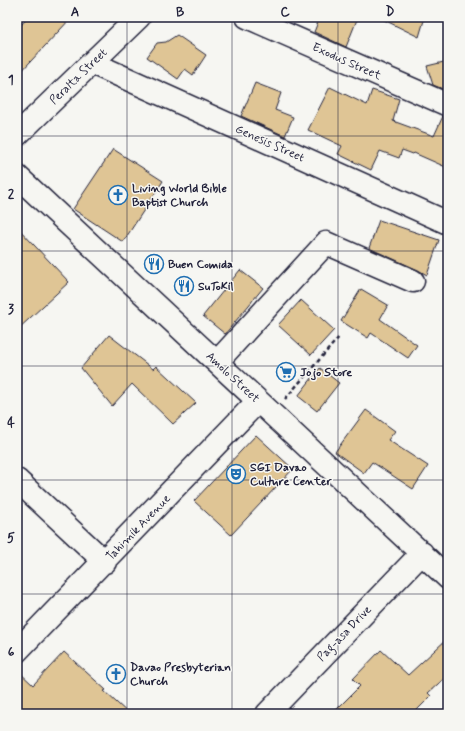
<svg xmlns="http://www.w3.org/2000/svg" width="465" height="731" font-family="Mynerve,sans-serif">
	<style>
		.building { fill: #dfc595; stroke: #22223b }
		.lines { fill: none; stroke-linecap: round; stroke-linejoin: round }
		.minor-casing { stroke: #22223b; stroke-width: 25 }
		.path { stroke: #22223b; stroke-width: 2.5; stroke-dasharray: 4 3; stroke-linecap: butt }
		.minor { stroke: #f6f6f2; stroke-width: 22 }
		.grid { fill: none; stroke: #22223b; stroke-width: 1; stroke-opacity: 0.55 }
		.labels { text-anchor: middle; stroke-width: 3; stroke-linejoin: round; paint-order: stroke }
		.street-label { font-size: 12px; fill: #22223b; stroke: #f6f6f2 }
		.poi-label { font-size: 12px; font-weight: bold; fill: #22223b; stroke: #f6f6f2; text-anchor: start }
		.neatline { fill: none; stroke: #22223b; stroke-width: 1.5 }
		.grid-label { font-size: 13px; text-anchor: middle; font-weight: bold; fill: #22223b }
	</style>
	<rect width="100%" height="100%" fill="#f6f6f2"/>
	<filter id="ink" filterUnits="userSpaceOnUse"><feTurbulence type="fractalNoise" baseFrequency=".025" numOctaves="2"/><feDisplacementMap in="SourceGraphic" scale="8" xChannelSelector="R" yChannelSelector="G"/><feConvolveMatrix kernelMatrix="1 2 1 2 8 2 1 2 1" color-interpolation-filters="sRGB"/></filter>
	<g filter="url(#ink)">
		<path class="building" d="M29 17H72L17 76V29Z
			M320 17H358L346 47 314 32Z
			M378 17H425L419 37Z
			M177 35 206 55 193 75 185 69 178 79 147 57 157 43 166 42Z
			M448 61V91L433 85 427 66Z
			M255 83 281 93 275 110 293 117 285 136 241 116Z
			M330 87 367 105 372 90 399 99 393 121 434 136 443 116 448 117V168L414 153 413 154 402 150 399 158 380 151 371 170 338 154 342 146 308 130Z
			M113 149 163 181 123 242 73 209Z
			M379 220 439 240 427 275 418 270 369 248Z
			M17 227 69 282 17 330Z
			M240 270 263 288 225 334 203 316Z
			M361 289 388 305 380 319 417 345 408 358 371 333 368 338 341 321Z
			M301 300 334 330 311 355 278 325Z
			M109 335 153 369 156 366 196 403 173 424 132 384 112 406 81 368Z
			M320 368 339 383 317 411 298 396Z
			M366 410 395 431 388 440 428 466 413 489 372 462 364 473 335 452Z
			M256 435 293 469 231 535 194 501Z
			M448 638V675L428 693 431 696 413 714H332L360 686 353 679 381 650 408 675Z
			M64 652 106 690 104 691 129 714H17V670L33 685Z"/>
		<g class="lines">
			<defs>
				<path id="minor" d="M247 17 448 105
					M92 63 448 223
					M17 135 139 17
					M17 176 448 578
					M217 362 326 243 413 281
					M17 480 105 562
					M17 651 258 401
					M267 714 422 553"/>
			</defs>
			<use href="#minor" class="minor-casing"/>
			<path class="path" d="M285 399 340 336"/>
			<use href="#minor" class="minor"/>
		</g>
	</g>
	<path class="grid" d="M127 17V714M232 17V714M338 17V714M17 136H448M17 251H448M17 366H448M17 480H448M17 594H448"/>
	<defs>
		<symbol id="church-ring" viewBox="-11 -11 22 22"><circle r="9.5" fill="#f6f6f2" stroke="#1f6fb2" stroke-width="1.5"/><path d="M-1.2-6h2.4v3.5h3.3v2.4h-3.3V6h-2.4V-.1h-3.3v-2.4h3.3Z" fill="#1f6fb2"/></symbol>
		<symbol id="restaurant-ring" viewBox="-11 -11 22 22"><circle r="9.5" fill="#f6f6f2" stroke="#1f6fb2" stroke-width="1.5"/><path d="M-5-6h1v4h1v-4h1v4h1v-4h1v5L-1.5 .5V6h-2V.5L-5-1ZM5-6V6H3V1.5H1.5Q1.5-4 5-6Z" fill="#1f6fb2"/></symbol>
		<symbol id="supermarket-ring" viewBox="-11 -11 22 22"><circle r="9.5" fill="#f6f6f2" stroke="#1f6fb2" stroke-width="1.5"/><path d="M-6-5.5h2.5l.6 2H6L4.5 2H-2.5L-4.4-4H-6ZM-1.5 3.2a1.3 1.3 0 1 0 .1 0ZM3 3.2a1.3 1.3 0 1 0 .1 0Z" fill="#1f6fb2"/></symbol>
		<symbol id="theatre-ring" viewBox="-11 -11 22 22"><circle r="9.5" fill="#f6f6f2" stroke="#1f6fb2" stroke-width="1.5"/><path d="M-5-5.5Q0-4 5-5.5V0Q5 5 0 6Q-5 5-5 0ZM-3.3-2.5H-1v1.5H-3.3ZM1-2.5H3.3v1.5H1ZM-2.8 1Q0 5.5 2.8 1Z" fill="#1f6fb2"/></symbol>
	</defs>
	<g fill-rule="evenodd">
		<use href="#church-ring" x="107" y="184" width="22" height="22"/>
		<use href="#restaurant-ring" x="143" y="253" width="22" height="22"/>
		<use href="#restaurant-ring" x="173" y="275" width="22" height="22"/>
		<use href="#supermarket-ring" x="275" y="361" width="22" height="22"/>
		<use href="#theatre-ring" x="225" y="463" width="22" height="22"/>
		<use href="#church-ring" x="105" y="663" width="22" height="22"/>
	</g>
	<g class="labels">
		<g class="street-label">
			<text transform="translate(347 61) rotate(24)" y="4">Exodus Street</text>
			<text transform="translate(78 76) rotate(-44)" y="4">Peralta Street</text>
			<text transform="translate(270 143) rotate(24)" y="4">Genesis Street</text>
			<text transform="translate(233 377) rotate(43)" y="4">Amolo Street</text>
			<text transform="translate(138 527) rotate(-46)" y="4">Tahimik Avenue</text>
			<text transform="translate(344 633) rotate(-46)" y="4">Pag-asa Drive</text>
		</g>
		<g class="poi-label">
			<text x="132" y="192">Living World Bible<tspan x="132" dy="14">Baptist Church</tspan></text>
			<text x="168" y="268">Buen Comida</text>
			<text x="198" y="290">SuToKil</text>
			<text x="300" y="376">Jojo Store</text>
			<text x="250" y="471">SGI Davao<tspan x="250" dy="14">Culture Center</tspan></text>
			<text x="130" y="671">Davao Presbyterian<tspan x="130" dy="14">Church</tspan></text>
		</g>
	</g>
	<rect width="465" height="731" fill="none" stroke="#f6f6f2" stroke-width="44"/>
	<rect x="22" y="22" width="421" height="687" class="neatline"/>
	<g class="grid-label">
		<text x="75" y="16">A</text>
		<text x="180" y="16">B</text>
		<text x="285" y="16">C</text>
		<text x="390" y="16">D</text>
		<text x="11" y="84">1</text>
		<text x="11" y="198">2</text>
		<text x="11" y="313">3</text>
		<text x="11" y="427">4</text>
		<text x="11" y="542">5</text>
		<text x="11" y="656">6</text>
	</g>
</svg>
